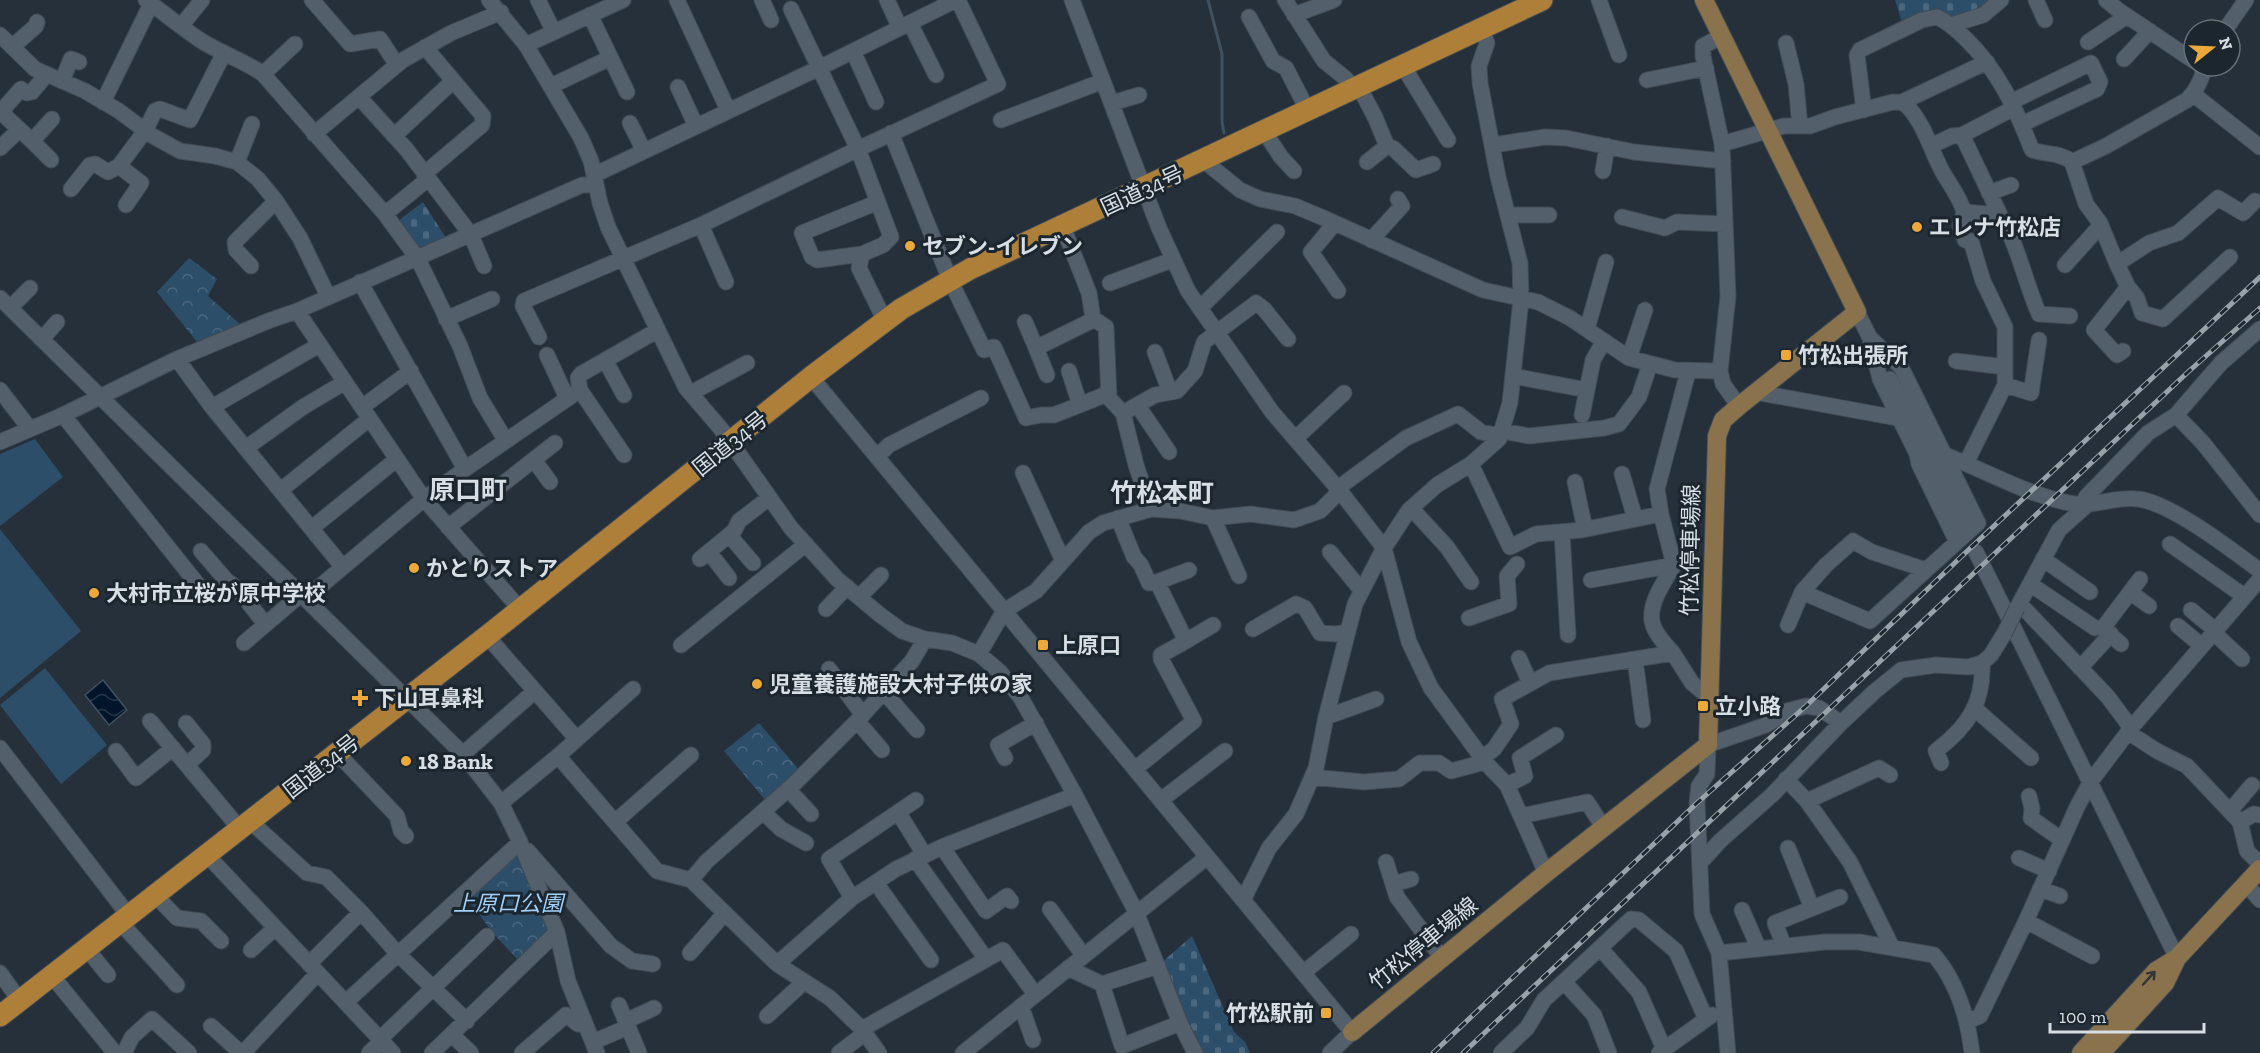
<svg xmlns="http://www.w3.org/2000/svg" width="2260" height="1053" font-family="'Zilla Slab','Noto Sans JP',serif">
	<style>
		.cemetery { fill: url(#cemetery-stones) }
		.park { fill: url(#park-crowns) }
		.pitch { fill: #2d4e69 }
		.water { fill: url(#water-waves); stroke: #405162; stroke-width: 1.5 }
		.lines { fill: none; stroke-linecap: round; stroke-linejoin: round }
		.stream { stroke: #405162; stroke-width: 3 }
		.minor-casing { stroke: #424b54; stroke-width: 17 }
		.major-casing { stroke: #424b54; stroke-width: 20 }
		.highway-casing { stroke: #424b54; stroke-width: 23 }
		.minor { stroke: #535f6a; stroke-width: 15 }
		.major { stroke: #8a724d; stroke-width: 18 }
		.highway { stroke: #ae7f39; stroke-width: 21 }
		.rail-casing { stroke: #99a2a9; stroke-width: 5 }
		.rail { stroke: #1b262f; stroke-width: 3; stroke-dasharray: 9; stroke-linecap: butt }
		.minor-bridge-casing { stroke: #424b54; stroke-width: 17; stroke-linecap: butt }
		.minor-bridge { stroke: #535f6a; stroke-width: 15 }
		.oneway { stroke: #313535 }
		.poi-dot { fill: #eda83c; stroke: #1b262f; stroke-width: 2 }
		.labels { text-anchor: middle; stroke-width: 6; stroke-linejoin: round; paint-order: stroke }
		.street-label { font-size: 22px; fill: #d7dee4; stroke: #1b262f }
		.poi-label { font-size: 22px; font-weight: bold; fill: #d7dee4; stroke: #1b262f; text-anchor: start }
		.park-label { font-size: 22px; font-style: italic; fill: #a0cff8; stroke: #1b262f }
		.quarter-label { font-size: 26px; font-weight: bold; fill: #d7dee4; stroke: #1b262f }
	</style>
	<defs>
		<pattern id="cemetery-stones" width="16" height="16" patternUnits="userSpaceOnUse" patternTransform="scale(1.5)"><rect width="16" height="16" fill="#2d4e69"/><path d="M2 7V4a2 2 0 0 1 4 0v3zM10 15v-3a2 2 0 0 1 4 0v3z" fill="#4b677e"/></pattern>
		<pattern id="park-crowns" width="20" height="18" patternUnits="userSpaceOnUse" patternTransform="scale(1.5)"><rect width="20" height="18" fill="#2d4e69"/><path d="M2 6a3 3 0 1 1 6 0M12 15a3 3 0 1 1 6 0" fill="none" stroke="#4b677e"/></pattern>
		<pattern id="water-waves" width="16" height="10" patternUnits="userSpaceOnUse" patternTransform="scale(1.5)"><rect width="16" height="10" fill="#00152a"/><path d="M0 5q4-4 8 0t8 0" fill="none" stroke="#243749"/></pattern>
	</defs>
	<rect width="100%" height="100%" fill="#25303a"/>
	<path class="cemetery" d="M1895 0H1992L1980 13 1950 21 1902 23Z
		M423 202 448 241 416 254 394 224Z
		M1192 936 1234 1032 1245 1042 1250 1053H1198L1161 963Z"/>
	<path class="park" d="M189 258 217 279 208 296 242 326 197 342 157 292Z
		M759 723 800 771 766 801 724 751Z
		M519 848 552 929 517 959 493 933 466 897Z"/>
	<path class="pitch" d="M35 439 63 477 0 526V454Z
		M0 529 81 631 0 698Z
		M45 668 107 745 61 784 0 705Z"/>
	<path class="water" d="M103 680 127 710 109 725 85 695Z"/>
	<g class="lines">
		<path class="stream" d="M1208 0 1222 54V122L1224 133"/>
		<defs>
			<path id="minor" d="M146 0C164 13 181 27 200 40 220 53 243 60 263 74L385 214 418 259 460 346 480 398 506 441
				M312 0 350 44 380 39 397 65
				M489 0 526 45 581 138 591 161 600 203 608 227 686 388 722 430 791 528 837 579 879 614 902 631 925 639 952 643 979 654 1000 672 1021 698 1075 795 1136 912 1180 1023 1195 1053
				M538 0 554 32
				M677 0 728 110
				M762 0 771 20
				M887 0 900 28
				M1072 0 1159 228 1188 291 1272 412 1340 491 1384 548 1409 642 1431 688 1485 762 1507 785 1546 873
				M1285 0 1324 61 1345 78 1355 89
				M1599 0 1619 55
				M2036 0 2045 20
				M2106 0 2118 10 2194 61
				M791 9 858 149 891 237 883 245 862 254 859 268 885 321
				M590 15 627 92
				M1294 15 1334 0
				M1249 17 1273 61 1286 68 1308 111
				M910 23 936 75
				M1951 25 1983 15 2001 0
				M181 26 202 0
				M2225 30 2246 0
				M0 35 35 69 85 91 119 111 151 135 180 151 215 156 237 162 258 179 276 201 300 238 328 296
				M1722 36 1703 46V56L1722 144 1728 296 1720 371 1723 384 1739 406
				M2088 42 2127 16
				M1786 43 1796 84 1800 126
				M526 45 623 0
				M12 47 36 26 37 22
				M853 51 876 102
				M2124 59 2150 31
				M1403 66 1448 140
				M2204 66C2203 78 2196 91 2187 100L2106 146 2072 162 2086 204 2100 223 2117 264 2128 287 2137 298 2142 313 2163 319 2230 257
				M263 74 295 44
				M46 75 32 92 27 93 21 89 5 107 4 115 32 141 52 119
				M1647 80 1706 68
				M62 81 71 59 79 62
				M551 86 610 58
				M678 87 696 126
				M1359 87 1375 117 1387 146 1367 162
				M2193 94 2260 147
				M359 97 407 150 471 235 484 266
				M103 102 151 4
				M1902 102 1987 62
				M2011 102 2091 63 2100 82 2097 89 2022 124
				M1112 103 1139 95
				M1864 110 1857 55 1860 50 1922 20 1937 17C1948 22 1957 30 1966 39 1998 70 2016 109 2032 150 2046 155 2060 152 2072 162
				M1001 120 1103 81
				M630 123 644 151
				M1264 131 1281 157 1294 171
				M891 133 950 280 984 350 994 347 1026 418 1041 415H1054L1102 396 1109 391
				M314 134 403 60 451 33 501 12
				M394 136 453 81
				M32 141 51 160
				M1722 144 1784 126H1810L1835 117 1893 102C1900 102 1904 102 1909 108 1924 125 1930 147 1940 167 1948 183 1959 195 1964 212L2000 215C2018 245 2025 282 2039 314L2070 316
				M1493 145 1545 137 1566 138 1634 152 1723 161
				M1387 146 1393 148 1416 170 1433 164
				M1931 146 1952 136 1962 135
				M0 148 19 130
				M1203 160 1240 190 1260 199 1295 206 1326 219 1483 290 1538 302 1570 318 1629 358 1675 370 1720 371
				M237 162 252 124
				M1603 171 1607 146
				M424 174 482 125 483 116 425 47
				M594 175 819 68 956 0
				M71 189 90 165 95 164 108 172 119 166
				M1989 193 2011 185
				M126 205 141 183 119 166 145 131 155 111 160 109 190 120 224 53
				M1964 212 1960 226 1965 240 1971 241 1983 281 2005 327V385L1966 463
				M385 214 428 179
				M1509 215H1549
				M2000 215 1962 135 2014 108
				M1622 217 1665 228 1677 222 1725 224
				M1335 223 1311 252 1338 291
				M701 225 726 282
				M1063 227 1089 293 1092 312
				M1371 240 1402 206 1398 199
				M862 254 817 260 812 257 802 233 878 202
				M2117 264 2149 243 2178 233 2218 198 2243 213 2255 201
				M2065 265 2101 225
				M251 266 236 250 235 242 276 201
				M1110 283 1172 260
				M0 298 463 754 501 803 520 842 557 932 568 981 597 1053
				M10 308 30 288
				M1200 308 1277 232
				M297 311 424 499 520 609
				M1857 312 1874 346
				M446 319 492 299
				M1025 322 1036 348 1091 321H1097L1106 327 1109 398 1123 413 1136 465 1151 509
				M1587 329 1606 262
				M539 337 523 306 524 301 701 225 858 149 998 84 958 0
				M1870 338 1901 367 1978 523 1957 542 1919 464 1917 454 1880 379Z
				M42 339 57 322
				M1036 348 1047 375
				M2123 351 2117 355 2094 330 2128 287
				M1155 352 1170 392
				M547 355 567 398
				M1629 358 1645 310
				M177 359 212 407 342 566
				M605 360 624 395
				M1956 361 2005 367
				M1069 371 1080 405
				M1513 376 1587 390
				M811 377 1352 1032 1330 1053
				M1890 379 1965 528
				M2005 385 2031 393 2039 340
				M0 390 30 429
				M1755 392 1897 418
				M691 393 747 363
				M1138 406 1169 452
				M212 407 319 345
				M362 407 411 371
				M1123 413 1155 395 1177 391 1195 371 1204 342 1256 303 1264 309 1288 339
				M63 415 206 595
				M1582 415 1593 360 1604 341
				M2176 415 2203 443 2260 515
				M1502 431 1529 436 1604 428 1619 424 1639 397 1650 364
				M1295 439 1344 393
				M0 442 63 415 177 359 268 321 297 311 582 185H596
				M246 448 303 407 345 382
				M624 455 580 390 578 378 581 374 658 330
				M1945 455C1986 471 2026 494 2069 503 2094 508 2114 496 2138 499 2171 503 2232 550 2260 571
				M877 457 889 445 981 398
				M534 460 550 482
				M1471 464 1510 547 1536 534 1582 530 1661 514 1674 565C1665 581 1649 602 1652 621 1654 633 1665 644 1673 653
				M465 469 580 390
				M1023 473 1063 561
				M1622 474 1635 518
				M1575 482 1585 529
				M1338 488 1406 438 1458 414 1481 432 1500 436
				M281 490 369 419
				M1411 508 1447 547 1471 582
				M1661 514 1657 489 1688 372
				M1118 518 1134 557 1141 565 1149 583 1157 582 1186 641 1213 625
				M1213 518 1239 576
				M448 527 555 443
				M312 528 397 459
				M1562 533 1568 635
				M729 535 753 563
				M2170 544 2244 596
				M201 551 226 580 238 589 265 624
				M709 552 729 578
				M1330 552 1362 591
				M1976 552 2177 958
				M700 559 734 531 739 521 769 498
				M2043 559 2090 592
				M1926 570 1872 552 1853 541 1826 565 1802 592 1870 621 1957 542
				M1591 580 1674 565
				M1157 582 1189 570
				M2030 584 2095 628
				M2130 592 2149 606
				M859 597 881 575
				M305 599 424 499 465 469 360 282
				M2020 604 2108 697 2131 728
				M2017 608 2059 530 2086 506V497L2148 433 2176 415 2221 363 2260 329
				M826 609 847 587
				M2191 610 2215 630
				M1469 618 1509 604 1507 576 1517 564
				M1788 625 1802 592
				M2178 626 2202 646
				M1253 629 1296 604 1305 608 1320 633 1336 634 1348 632
				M2213 632 2242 659
				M487 636 576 738
				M244 643 300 595
				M2121 644 2103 628 2140 579
				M681 645 806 544
				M979 654 1004 611 1036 591 1089 532 1103 523 1151 509 1180 511 1213 518 1250 514 1294 520 1320 511 1340 491
				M1519 658 1530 683
				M1635 659 1643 720
				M2080 668 2111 634
				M829 669 863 715
				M884 692 917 730
				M1974 708 2031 758
				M1326 717 1376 699
				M150 721 240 829
				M857 721 882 750
				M186 723 203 744V750L188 764
				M2128 732 2157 751 2187 766 2240 822 2247 851 2260 864
				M0 748 129 916
				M116 751 136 778 173 748
				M337 753 397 816 401 831 406 836
				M463 754 535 691
				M558 756 657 871 691 880 777 964 830 998 862 1029 879 1053
				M1005 758 998 745 1036 723
				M1482 758 1494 749 1511 724 1502 699 1549 673 1673 653 1692 683 1710 698
				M1941 763 1936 751C1967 727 1984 704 1982 663
				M1135 769 1194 721 1161 659V655L1186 641
				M1312 777 1364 782 1399 779 1420 763H1439L1451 771 1485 762
				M1786 779 1807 801 1879 768 1890 775
				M1507 785 1525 776 1520 758 1556 735
				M788 789 811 814
				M2029 796 2032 808 2031 818 2062 840
				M1161 800 1225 751
				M1807 801 1850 862 1892 947
				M501 803 558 756 633 689
				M2230 811 2252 785
				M763 812 781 829 806 843
				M898 812 924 854
				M1521 816 1587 802 1604 828
				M250 821 307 873 326 877 361 912 398 954 467 1021
				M615 822 691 755
				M2240 822 2254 814 2260 815
				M942 847 986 911 1007 896 1011 901
				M1788 848 1812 908
				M528 851 611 946 632 961 653 964
				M207 855 393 1053
				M2019 858 2049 871
				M915 859 986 959
				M1386 862 1397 897 1442 958
				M1700 863 1720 841 1772 795 1841 723 1874 692 1901 670 1936 665 1968 667 1982 663 1991 655 2004 634
				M691 880 707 861 793 785 857 721 912 661 925 639
				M876 883 931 960
				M1393 884 1411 879
				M2246 884 2260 900
				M2040 889 2060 896
				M156 896 177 918 201 921 221 941
				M852 898 829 859 916 800
				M1243 900 1269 848 1296 814 1316 768 1326 717 1355 604 1384 548 1409 510 1437 485 1471 464 1499 439 1510 403 1521 299 1520 263 1498 177 1480 83 1479 66 1487 43 1481 29
				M1050 909 1083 955
				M1742 910 1759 949
				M2026 921 2092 956
				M120 922 177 985
				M1784 946 1775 923 1840 897
				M1600 948 1639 992 1664 1049
				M87 949 108 975
				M251 950 275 928
				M690 953 725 913
				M1719 953 1825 942H1859L1934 955C1957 982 1968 1019 1972 1053
				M309 964 361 912
				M777 964 852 898 896 869 944 846 1075 795
				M1068 968 1102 984 1158 966
				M0 973 20 1001
				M1303 973 1351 934
				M52 976 115 1053
				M1565 983 1594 1015 1609 1053
				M1102 984 1122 1046 1180 1023
				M346 1002 520 842
				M619 1005 639 1053
				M1021 1006 1033 1040
				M767 1016 804 982
				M626 1021 654 1008
				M1968 1021 1980 1016 2026 921 2077 807 2091 781 2131 728 2260 579
				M211 1026 241 1053
				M862 1029 1003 950 1035 994
				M452 1035 471 1053
				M380 1039 487 936
				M593 1042 628 1027
				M124 1053 132 1037 152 1019 189 1053
				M243 1053 318 973
				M369 1053 382 1041
				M432 1053 557 932
				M522 1053 566 1015 578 1024 584 1020
				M839 1053 865 1033
				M963 1053 1207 857
				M1501 1053 1527 1028 1544 1000 1631 919 1639 920 1676 951 1706 1019
				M1659 1053 1712 1015
				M1728 1053 1719 953 1702 914 1697 803 1699 786 1707 774 1708 745 1766 725 1787 711 1806 706 1819 708 1841 723"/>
			<path id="major" d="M1352 1032 1546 873 1708 745 1717 436 1723 420 1739 406 1857 312 1704 0
				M2081 1053 2156 971 2177 958 2260 869
				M2101 1053 2165 983 2177 958"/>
			<path id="highway" d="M0 1016 487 636 811 377 901 309 970 269 1542 0"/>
		</defs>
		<use href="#minor" class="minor-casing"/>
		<use href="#major" class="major-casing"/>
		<use href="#highway" class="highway-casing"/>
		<use href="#minor" class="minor"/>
		<use href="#major" class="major"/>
		<use href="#highway" class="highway"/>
		<defs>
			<path id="rail" d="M1433 1053 1697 803 1806 706 1963 555 2260 277
				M1463 1053 2188 372 2260 308"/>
		</defs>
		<use href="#rail" class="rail-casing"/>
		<use href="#rail" class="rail"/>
		<defs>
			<path id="minor-bridge" d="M2004 634 2017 608"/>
		</defs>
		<use href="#minor-bridge" class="minor-bridge-casing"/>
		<use href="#minor-bridge" class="minor-bridge"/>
	</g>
	<defs><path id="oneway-shaft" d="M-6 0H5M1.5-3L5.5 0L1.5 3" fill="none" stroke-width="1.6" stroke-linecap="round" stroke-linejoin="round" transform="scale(1.5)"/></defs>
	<use class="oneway" href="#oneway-shaft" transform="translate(2149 978) rotate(-48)"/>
	<g class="poi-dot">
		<circle cx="1917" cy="227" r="6"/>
		<circle cx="910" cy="246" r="6"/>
		<rect x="1780" y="349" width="12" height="12" rx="3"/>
		<circle cx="414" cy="568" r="6"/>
		<circle cx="94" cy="593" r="6"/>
		<rect x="1037" y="639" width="12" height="12" rx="3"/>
		<circle cx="757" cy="684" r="6"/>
		<path d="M357 689h6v6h6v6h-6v6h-6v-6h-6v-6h6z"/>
		<rect x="1697" y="700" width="12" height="12" rx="3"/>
		<circle cx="406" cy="761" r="6"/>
		<rect x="1320" y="1007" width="12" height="12" rx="3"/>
	</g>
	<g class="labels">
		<g class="street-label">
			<text transform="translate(1142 190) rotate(-25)" y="8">国道34号</text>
			<text transform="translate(730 443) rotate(-39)" y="8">国道34号</text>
			<text transform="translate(1690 550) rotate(-89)" y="8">竹松停車場線</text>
			<text transform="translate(321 766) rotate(-38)" y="8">国道34号</text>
			<text transform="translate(1423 943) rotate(-39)" y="8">竹松停車場線</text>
		</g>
		<g class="poi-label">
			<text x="1929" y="235">エレナ竹松店</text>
			<text x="922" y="254">セブン-イレブン</text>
			<text x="1798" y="363">竹松出張所</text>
			<text x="426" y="576">かとりストア</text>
			<text x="106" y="601">大村市立桜が原中学校</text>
			<text x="1055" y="653">上原口</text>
			<text x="769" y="692">児童養護施設大村子供の家</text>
			<text x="374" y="706">下山耳鼻科</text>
			<text x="1715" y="714">立小路</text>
			<text x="418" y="769">18 Bank</text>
			<text x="1314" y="1021" text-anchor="end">竹松駅前</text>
		</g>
		<g class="park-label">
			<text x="508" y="911">上原口公園</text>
		</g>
		<g class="quarter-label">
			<text x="468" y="499">原口町</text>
			<text x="1162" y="502">竹松本町</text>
		</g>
	</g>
	<g transform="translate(2212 48) rotate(72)"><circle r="28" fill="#1b262f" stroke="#667077" stroke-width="1.5"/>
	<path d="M0-4.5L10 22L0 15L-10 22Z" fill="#eda83c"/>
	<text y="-9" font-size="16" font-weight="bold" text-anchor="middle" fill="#d7dee4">N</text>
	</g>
	<path d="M2050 1023v9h154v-9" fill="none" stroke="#d7dee4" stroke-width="3"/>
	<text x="2059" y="1023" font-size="18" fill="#d7dee4" stroke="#1b262f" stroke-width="4.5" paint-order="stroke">100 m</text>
</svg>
